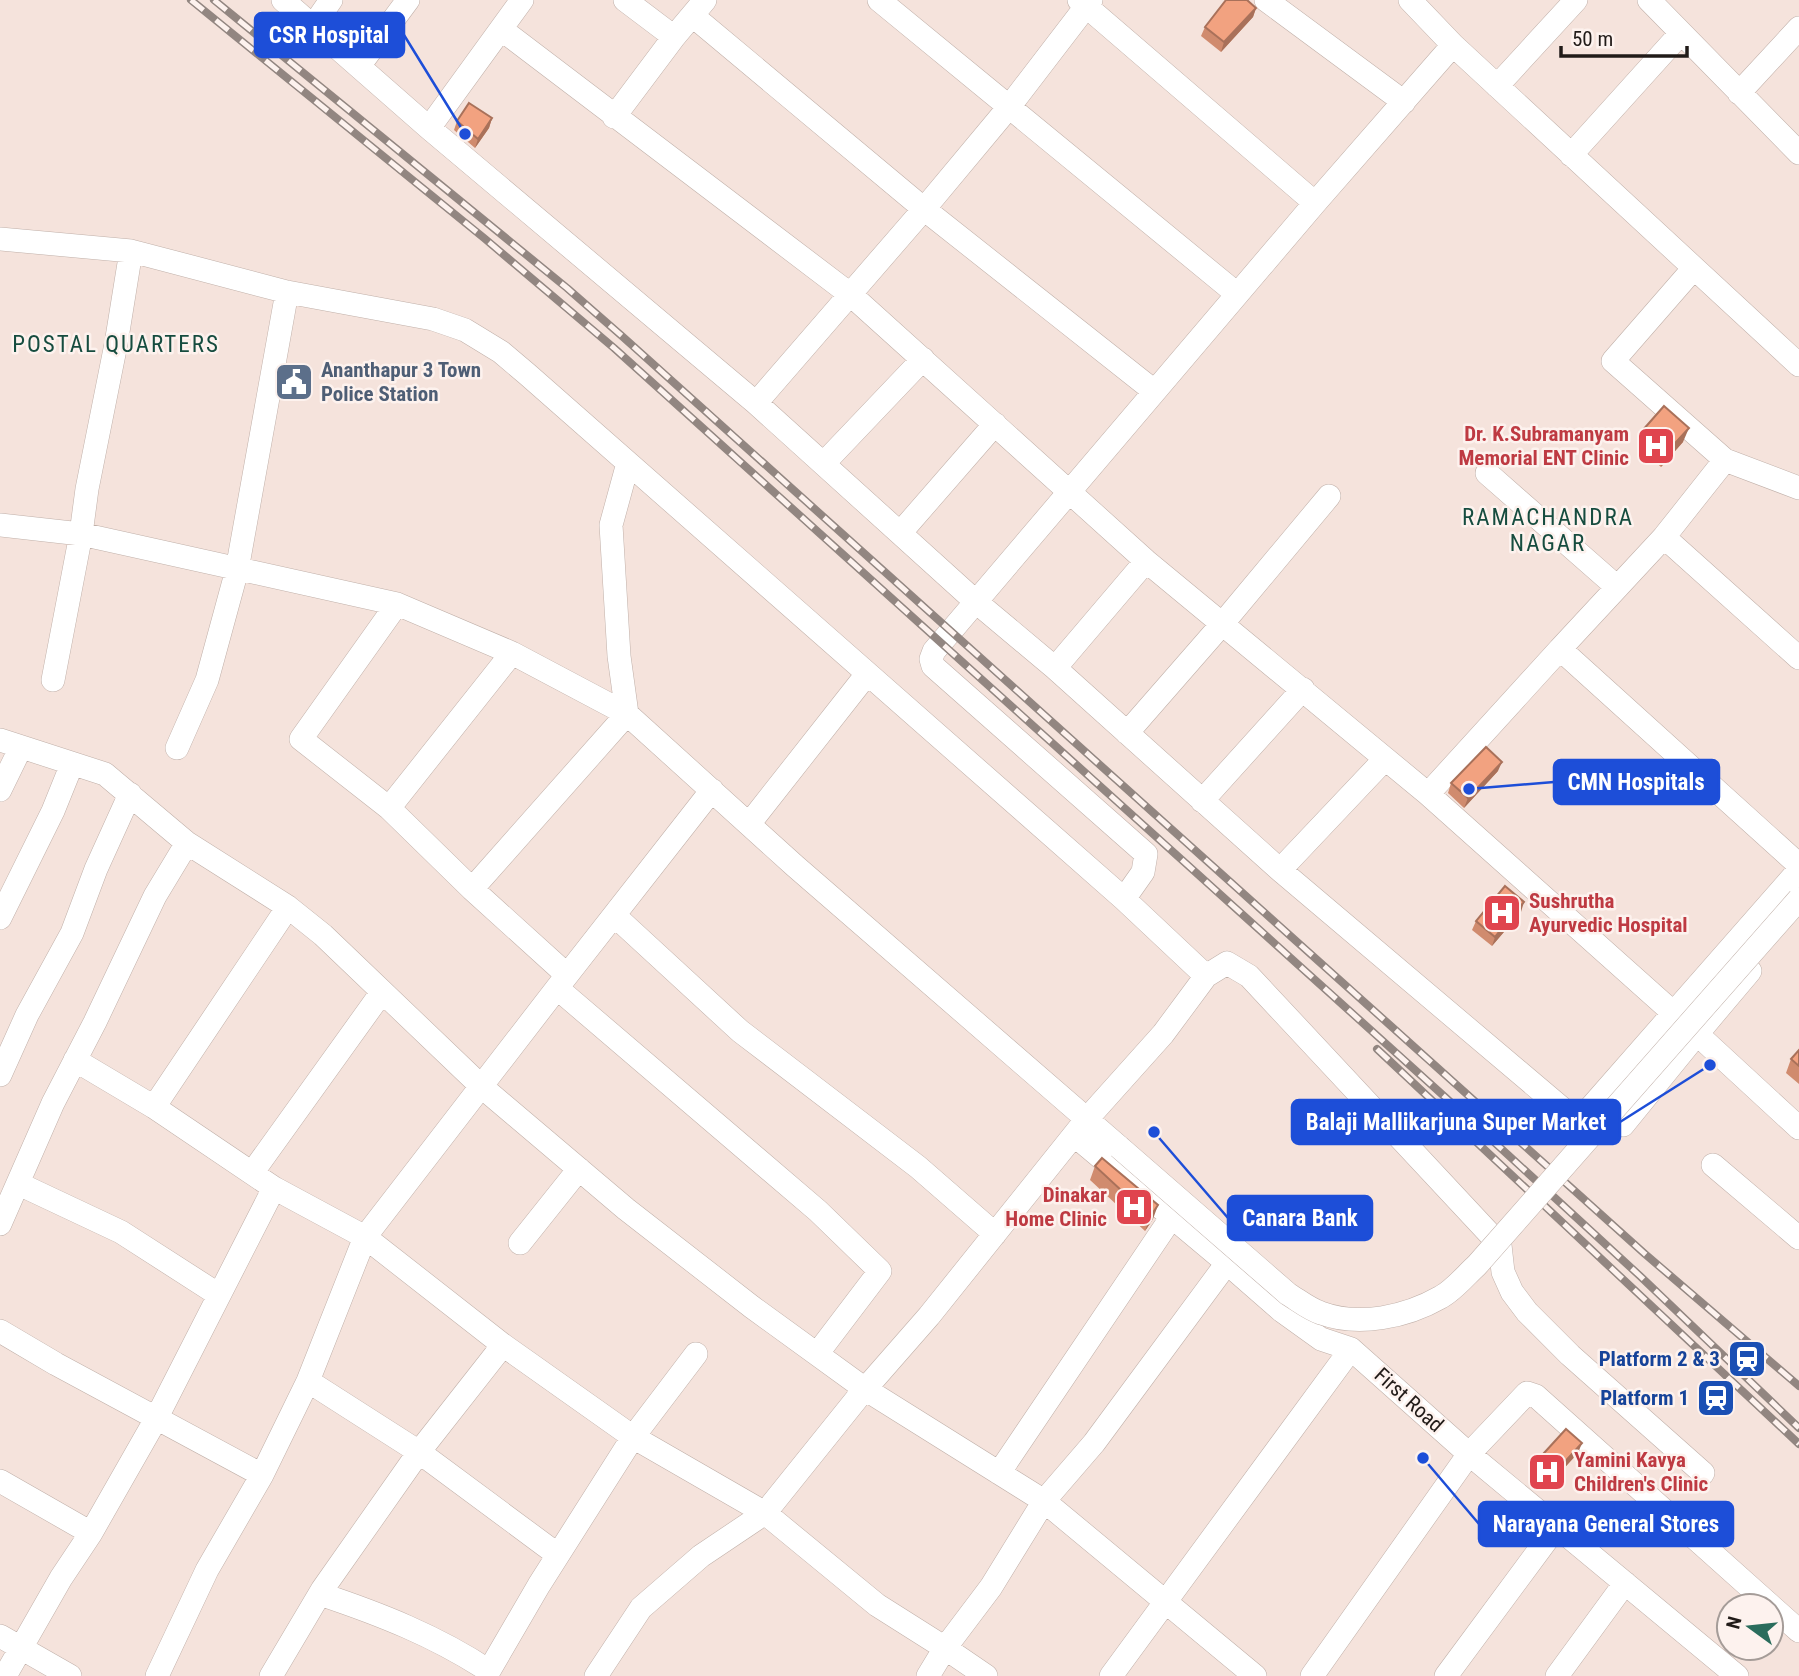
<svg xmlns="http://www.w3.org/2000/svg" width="1799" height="1676" font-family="'Roboto Condensed',sans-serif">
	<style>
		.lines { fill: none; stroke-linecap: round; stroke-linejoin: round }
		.minor-casing { stroke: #c0b0a9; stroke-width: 24 }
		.minor { stroke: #fff; stroke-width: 23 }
		.rail-casing { stroke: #928681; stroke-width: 8 }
		.rail { stroke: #fdf2ee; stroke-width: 5; stroke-dasharray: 16; stroke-linecap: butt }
		.minor-bridge-casing { stroke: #c0b0a9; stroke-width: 24; stroke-linecap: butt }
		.minor-bridge { stroke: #fff; stroke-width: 23 }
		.wall { fill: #d08b6e }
		.shaded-wall { fill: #a9715a }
		.building { fill: #f2a280; stroke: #a9715a; stroke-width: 2 }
		.labels { text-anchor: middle; stroke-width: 5; stroke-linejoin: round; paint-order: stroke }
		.service-label { font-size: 21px; font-weight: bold; fill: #4e5e75; stroke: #fdf2ee; text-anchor: start }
		.health-label { font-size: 21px; font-weight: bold; fill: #be3a42; stroke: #fdf2ee; text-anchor: end }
		.transit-label { font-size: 21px; font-weight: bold; fill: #164399; stroke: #fdf2ee; text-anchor: end }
		.street-label { font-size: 21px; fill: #211b18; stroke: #fdf2ee }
		.neighbourhood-label { font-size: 23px; letter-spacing: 2px; fill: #164c3f; stroke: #fdf2ee }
		.leader { fill: none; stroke: #1d4ed8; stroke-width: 2.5 }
		.callout-dot { fill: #1d4ed8; stroke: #fdf2ee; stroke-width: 2.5 }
		.callout { fill: #1d4ed8; stroke: #1d4ed8; stroke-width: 2.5 }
		.callout-label { font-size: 23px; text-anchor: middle; font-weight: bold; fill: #fff }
	</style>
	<rect width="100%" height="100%" fill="#f5e3dc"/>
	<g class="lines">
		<defs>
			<path id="minor" d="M283 0 429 128 756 403 975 601 1055 668 1280 870 1578 1122 1799 870
				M625 0 674 37
				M879 0 1237 294
				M1079 0 1315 203
				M1266 0 1404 102
				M1410 0 1453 45 1799 365
				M1649 0 1799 153
				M693 16 924 209 1154 391
				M313 26 331 0
				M501 29 851 295 1146 561 1428 794 1697 1034 1623 1125
				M359 66 408 0
				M1497 86 1576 0
				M1739 93 1799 28
				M614 117 674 37 705 0
				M429 128 522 0
				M1571 155 1681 33
				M0 239 131 251 287 292 433 319 465 330 501 352 527 374 1124 899 1206 976
				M1694 268 1613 361 1725 460
				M756 403 924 209 1009 107 1091 0
				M824 463 923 359
				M1487 473 1617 587
				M0 525 81 534 397 604 512 653 627 714 795 866 1119 1147
				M901 532 995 424
				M1664 537 1799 658
				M397 604 301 739 389 808 472 889 567 975
				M1560 649 1664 537 1725 460 1799 488
				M1055 668 1146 561
				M53 680 81 534 87 489 116 344 131 251
				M1127 733 1223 623 1329 496
				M0 740 105 774 187 843 288 907 323 935 482 1087 626 1209 752 1307 865 1389 1044 1501 1255 1676
				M177 748 207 680 237 570 287 292
				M0 790 21 747
				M1428 794 1560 649 1799 865
				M1202 801 1303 689
				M389 808 512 653
				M749 824 867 674
				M1280 870 1385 759
				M472 889 627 714 619 656 611 525 628 463
				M1124 899 1143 872 1146 854 933 666 931 659 934 651 1315 203 1453 45
				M615 916 740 1031 918 1167 995 1234
				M0 918 53 811 72 764
				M1750 971 1697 1034 1799 1128
				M557 988 818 1211 880 1271 817 1354
				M75 1060 154 1107 274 1188
				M0 1075 27 1015 72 933 96 869 130 794
				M154 1107 288 907
				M1074 1135 1227 1263 1282 1311 1321 1339 1351 1349 1469 1454 1737 1676
				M1713 1165 1799 1238
				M252 1173 382 992
				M19 1184 121 1232 219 1295
				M0 1224 53 1103 95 1022 155 896 187 843
				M520 1243 579 1169
				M0 1331 56 1364 262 1475
				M308 1381 419 1452 558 1555
				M999 1473 1171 1218
				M0 1481 91 1533 61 1578 5 1676
				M91 1533 156 1419 274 1188 365 1237 503 1345 633 1437 765 1513 877 1605 945 1648 991 1587 1044 1501 1094 1443 1227 1263
				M320 1594C380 1614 436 1636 489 1671
				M0 1636 70 1676
				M157 1676 207 1570 262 1475 308 1381 365 1237 557 988 712 790
				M271 1676 322 1590 419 1452 503 1345
				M486 1676 539 1585 633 1437 696 1354
				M596 1676 641 1608 701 1556 765 1513 859 1396 929 1316 1086 1120 1163 1034 1206 976 1227 963 1249 976 1500 1245 1503 1272 1512 1292 1527 1312 1570 1355 1703 1473
				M928 1676 945 1648 986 1676
				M1111 1676 1351 1349
				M1312 1676 1469 1454 1527 1393 1536 1396 1799 1631
				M1446 1676 1557 1526
				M1557 1676 1625 1583"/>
		</defs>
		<use href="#minor" class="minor-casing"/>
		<use href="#minor" class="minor"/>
		<defs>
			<path id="rail" d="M191 0 484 238 614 348 1445 1097 1640 1276 1799 1428
				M214 0 567 288 623 337 1645 1254 1799 1386
				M1377 1049 1799 1444"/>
		</defs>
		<use href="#rail" class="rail-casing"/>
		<use href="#rail" class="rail"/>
		<defs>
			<path id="minor-bridge" d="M1119 1147 1288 1294C1298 1300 1309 1309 1321 1313 1359 1327 1406 1317 1441 1297 1454 1290 1466 1275 1477 1265L1799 899"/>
		</defs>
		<use href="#minor-bridge" class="minor-bridge-casing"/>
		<use href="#minor-bridge" class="minor-bridge"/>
	</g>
	<path class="wall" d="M1256 8 1253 17 1221 52 1201 36 1205 27Z
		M492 118 489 128 475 148 454 130 457 121Z
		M1642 431 1683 442 1661 467 1637 445Z
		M1498 771 1464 808 1448 793 1451 783Z
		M1521 912 1492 946 1472 930 1476 921Z
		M1799 1050V1084L1786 1073 1791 1059Z
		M1095 1166 1153 1219 1145 1231 1090 1180Z
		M1578 1453 1546 1488 1531 1473 1534 1464Z"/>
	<path class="shaded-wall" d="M1256 8 1253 17 1221 52 1224 42Z
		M492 118 489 128 475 148 478 139Z
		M1689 428 1683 442 1661 467 1666 453Z
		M1502 762 1498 771 1464 808 1468 798Z
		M1524 902 1521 912 1492 946 1495 937Z
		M1158 1205 1153 1219 1145 1231 1150 1217Z
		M1582 1443 1578 1453 1546 1488 1550 1478Z"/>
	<path class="building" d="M1226 0H1247L1256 8 1224 42 1205 27Z
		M469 103 492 118 478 139 457 121Z
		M1664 406 1689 428 1666 453 1642 431Z
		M1486 747 1502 762 1468 798 1451 783Z
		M1505 886 1524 902 1495 937 1476 921Z
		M1799 1050V1066L1791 1059Z
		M1102 1158 1158 1205 1150 1217 1095 1166Z
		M1566 1429 1582 1443 1550 1478 1534 1464Z"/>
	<defs>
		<symbol id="civic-square" viewBox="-11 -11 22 22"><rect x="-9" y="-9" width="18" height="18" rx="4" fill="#5c6f8a" stroke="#fdf2ee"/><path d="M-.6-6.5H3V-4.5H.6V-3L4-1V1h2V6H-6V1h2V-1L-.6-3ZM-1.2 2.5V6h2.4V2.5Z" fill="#fff"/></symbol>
		<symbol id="hospital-square" viewBox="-11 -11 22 22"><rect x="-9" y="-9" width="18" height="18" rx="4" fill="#e0444e" stroke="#fdf2ee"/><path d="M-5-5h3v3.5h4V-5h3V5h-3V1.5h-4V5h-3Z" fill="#fff"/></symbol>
		<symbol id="station-square" viewBox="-11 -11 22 22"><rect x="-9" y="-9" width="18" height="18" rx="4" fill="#1a4fb4" stroke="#fdf2ee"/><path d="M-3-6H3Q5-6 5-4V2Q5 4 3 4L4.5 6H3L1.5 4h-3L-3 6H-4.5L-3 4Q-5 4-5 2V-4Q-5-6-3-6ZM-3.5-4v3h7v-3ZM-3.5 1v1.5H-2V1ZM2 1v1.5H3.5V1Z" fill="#fff"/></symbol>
	</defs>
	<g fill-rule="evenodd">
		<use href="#civic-square" x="272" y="360" width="44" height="44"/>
		<use href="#hospital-square" x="1634" y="424" width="44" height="44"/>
		<use href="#hospital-square" x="1480" y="891" width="44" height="44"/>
		<use href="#hospital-square" x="1112" y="1185" width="44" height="44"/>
		<use href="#station-square" x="1725" y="1337" width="44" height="44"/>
		<use href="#station-square" x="1694" y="1376" width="44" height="44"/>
		<use href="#hospital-square" x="1525" y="1450" width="44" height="44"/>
	</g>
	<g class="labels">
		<g class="service-label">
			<text x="321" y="377">Ananthapur 3 Town<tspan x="321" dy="24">Police Station</tspan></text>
		</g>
		<g class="health-label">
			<text x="1629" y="441">Dr. K.Subramanyam<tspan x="1629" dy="24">Memorial ENT Clinic</tspan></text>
			<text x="1529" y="908" text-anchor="start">Sushrutha<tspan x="1529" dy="24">Ayurvedic Hospital</tspan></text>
			<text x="1107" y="1202">Dinakar<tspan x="1107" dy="24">Home Clinic</tspan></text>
			<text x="1574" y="1467" text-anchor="start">Yamini Kavya<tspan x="1574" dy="24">Children's Clinic</tspan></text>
		</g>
		<g class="transit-label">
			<text x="1720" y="1366">Platform 2 &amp; 3</text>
			<text x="1689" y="1405">Platform 1</text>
		</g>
		<g class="street-label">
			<text transform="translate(1409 1400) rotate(42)" y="7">First Road</text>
		</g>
		<g class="neighbourhood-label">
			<text x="116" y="352">POSTAL QUARTERS</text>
			<text x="1548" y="525">RAMACHANDRA<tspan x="1548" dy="26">NAGAR</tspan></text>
		</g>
	</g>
	<path class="leader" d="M465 134L404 35M1469 789L1554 782M1710 1065L1620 1122M1154 1132L1228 1218M1423 1458L1479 1524"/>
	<g class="callout-dot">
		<circle cx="465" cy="134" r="7"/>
		<circle cx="1469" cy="789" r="7"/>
		<circle cx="1710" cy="1065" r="7"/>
		<circle cx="1154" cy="1132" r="7"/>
		<circle cx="1423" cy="1458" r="7"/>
	</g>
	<g class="callout">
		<rect x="255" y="13" width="149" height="44" rx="7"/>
		<rect x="1554" y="760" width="165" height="44" rx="7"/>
		<rect x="1292" y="1100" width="328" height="44" rx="7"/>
		<rect x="1228" y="1196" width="144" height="44" rx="7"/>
		<rect x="1479" y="1502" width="254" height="44" rx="7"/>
	</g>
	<g class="callout-label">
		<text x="329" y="43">CSR Hospital</text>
		<text x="1636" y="790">CMN Hospitals</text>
		<text x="1456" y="1130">Balaji Mallikarjuna Super Market</text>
		<text x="1300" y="1226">Canara Bank</text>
		<text x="1606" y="1532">Narayana General Stores</text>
	</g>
	<g transform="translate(1750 1627) rotate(285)"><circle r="33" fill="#fdf2ee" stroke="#a59c98" stroke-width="2"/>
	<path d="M0-5L12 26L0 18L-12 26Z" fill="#2a6c5c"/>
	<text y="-10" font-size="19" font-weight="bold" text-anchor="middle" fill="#211b18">N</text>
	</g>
	<path d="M1561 46v10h126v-10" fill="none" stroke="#211b18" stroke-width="3.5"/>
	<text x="1572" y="46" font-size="21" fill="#211b18" stroke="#fdf2ee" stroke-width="5" paint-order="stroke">50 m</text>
</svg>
